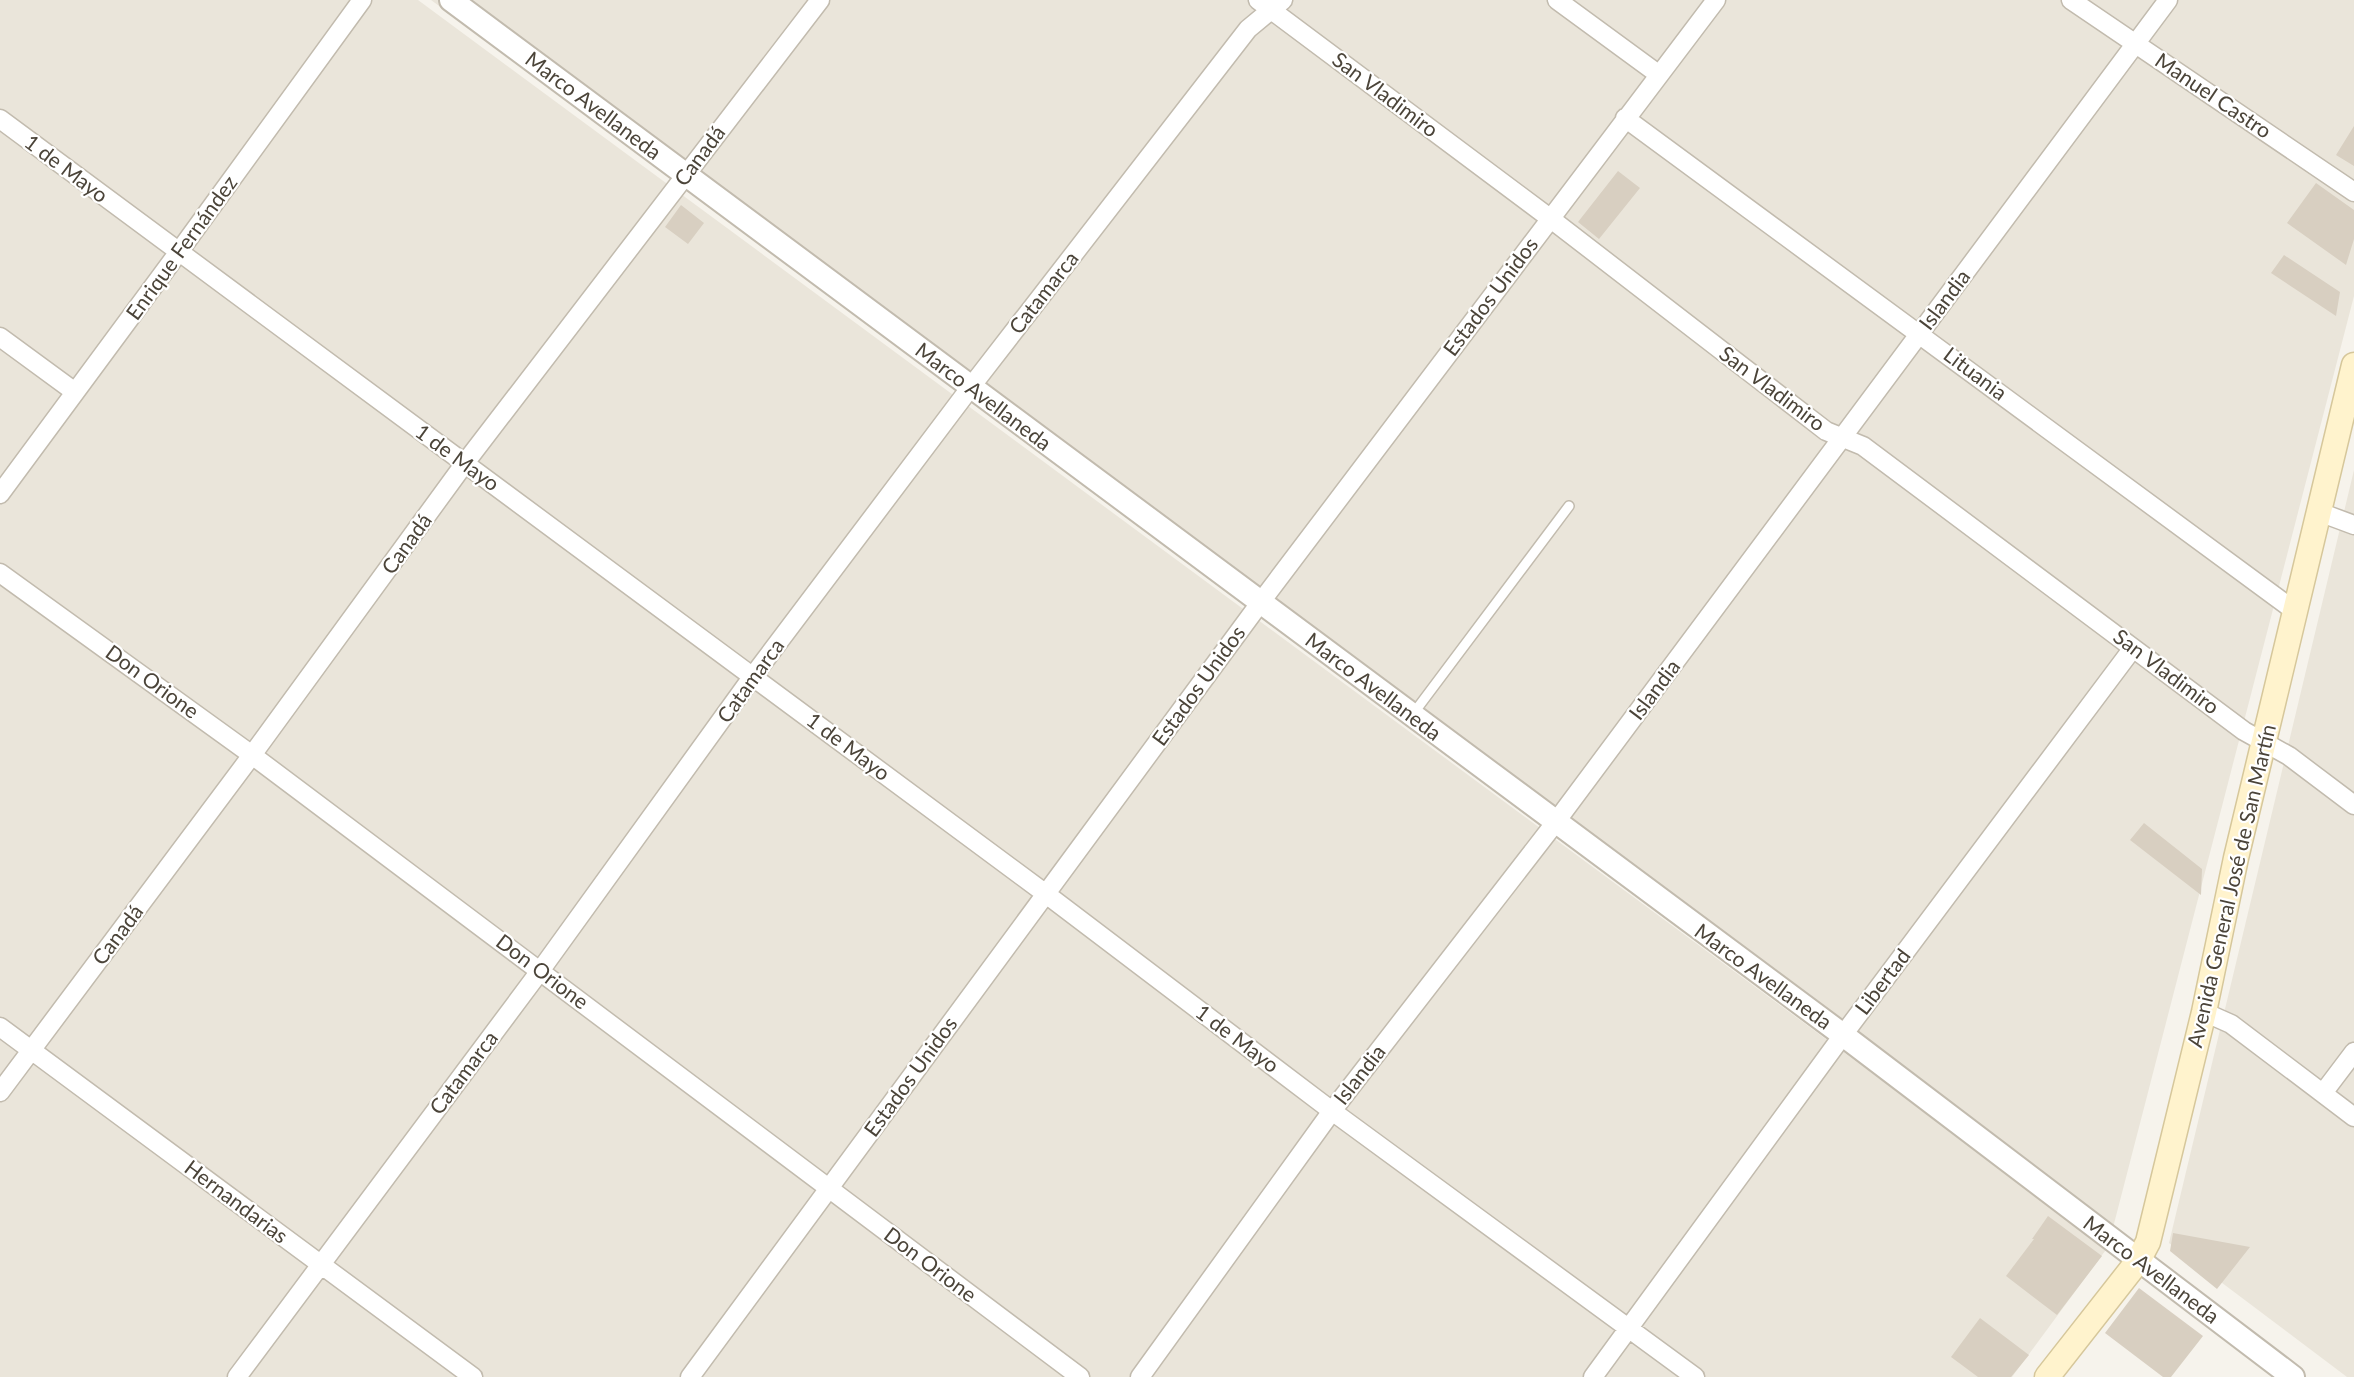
<svg xmlns="http://www.w3.org/2000/svg" width="2354" height="1377" font-family="Lato,sans-serif">
	<style>
		.residential { fill: #eae5da }
		.building { fill: #d8cfc1 }
		.lines { fill: none; stroke-linecap: round; stroke-linejoin: round }
		.service-casing { stroke: #c2bbae; stroke-width: 12 }
		.minor-casing { stroke: #c2bbae; stroke-width: 21 }
		.tertiary-casing { stroke: #c2bbae; stroke-width: 26 }
		.secondary-casing { stroke: #d6c79b; stroke-width: 27 }
		.service { stroke: #fff; stroke-width: 9 }
		.minor { stroke: #fff; stroke-width: 18 }
		.tertiary { stroke: #fff; stroke-width: 22 }
		.secondary { stroke: #fff3cd; stroke-width: 24 }
		.labels { text-anchor: middle; stroke-width: 4.5; stroke-linejoin: round; paint-order: stroke }
		.street-label { font-size: 21px; fill: #4b4439; stroke: #fff }
	</style>
	<rect width="100%" height="100%" fill="#f6f3ec"/>
	<path class="residential" d="M0 0H418L1922 1110 431 0H2354V296L2108 1247 2012 1377H0Z
		M2354 470V1377H2347L2169 1243Z"/>
	<path class="building" d="M2354 126V166L2336 155Z
		M1618 171 1640 188 1599 239 1578 222Z
		M2316 183 2354 210V239L2346 265 2287 223Z
		M681 205 704 223 688 244 665 227Z
		M2284 255 2340 292 2336 316 2271 273Z
		M2144 823 2202 869 2201 895 2130 840Z
		M2048 1216 2102 1256 2057 1315 2006 1276 2034 1239H2032Z
		M2173 1233 2250 1247 2217 1289 2170 1251Z
		M2139 1288 2203 1336 2171 1377H2163L2105 1333Z
		M1980 1318 2029 1355 2011 1377H1978L1951 1357Z"/>
	<g class="lines">
		<defs>
			<path id="service" d="M1413 714 1569 506"/>
			<path id="minor" d="M1258 0 1551 219 1826 431 1863 446 2244 731 2289 756 2354 805
				M1557 0 1658 74
				M2071 0 2354 192
				M1625 118 2295 611
				M0 119 1046 894 1332 1111 1695 1377
				M0 337 75 392
				M0 494 178 253 362 0
				M2319 512 2354 525
				M0 573 252 755 1080 1377
				M2204 1012 2231 1024 2354 1117
				M0 1027 473 1377
				M0 1092 252 755 465 463 820 0
				M2323 1093 2354 1052
				M237 1377 540 971 753 676 970 388 1248 29 1283 0
				M690 1377 1260 603 1716 0
				M1140 1377 1332 1111 1555 823 2168 0
				M1593 1377 1843 1035 2133 648"/>
			<path id="tertiary" d="M451 0 1843 1035 2293 1377"/>
			<path id="secondary" d="M2047 1377 2138 1261 2148 1242 2204 1012 2236 858 2354 365"/>
		</defs>
		<use href="#service" class="service-casing"/>
		<use href="#minor" class="minor-casing"/>
		<use href="#tertiary" class="tertiary-casing"/>
		<use href="#secondary" class="secondary-casing"/>
		<use href="#service" class="service"/>
		<use href="#minor" class="minor"/>
		<use href="#tertiary" class="tertiary"/>
		<use href="#secondary" class="secondary"/>
	</g>
	<g class="labels">
		<g class="street-label">
			<text transform="translate(1385 95) rotate(37)" y="7">San Vladimiro</text>
			<text transform="translate(2213 96) rotate(34)" y="7">Manuel Castro</text>
			<text transform="translate(593 106) rotate(37)" y="7">Marco Avellaneda</text>
			<text transform="translate(700 156) rotate(-53)" y="7">Canadá</text>
			<text transform="translate(66 169) rotate(37)" y="7">1 de Mayo</text>
			<text transform="translate(182 248) rotate(-54)" y="7">Enrique Fernández</text>
			<text transform="translate(1044 293) rotate(-52)" y="7">Catamarca</text>
			<text transform="translate(1491 297) rotate(-53)" y="7">Estados Unidos</text>
			<text transform="translate(1945 300) rotate(-53)" y="7">Islandia</text>
			<text transform="translate(1975 374) rotate(37)" y="7">Lituania</text>
			<text transform="translate(1772 389) rotate(37)" y="7">San Vladimiro</text>
			<text transform="translate(983 397) rotate(37)" y="7">Marco Avellaneda</text>
			<text transform="translate(457 458) rotate(36)" y="7">1 de Mayo</text>
			<text transform="translate(407 544) rotate(-54)" y="7">Canadá</text>
			<text transform="translate(2166 672) rotate(37)" y="7">San Vladimiro</text>
			<text transform="translate(751 681) rotate(-54)" y="7">Catamarca</text>
			<text transform="translate(152 682) rotate(36)" y="7">Don Orione</text>
			<text transform="translate(1199 686) rotate(-54)" y="7">Estados Unidos</text>
			<text transform="translate(1373 687) rotate(37)" y="7">Marco Avellaneda</text>
			<text transform="translate(1655 690) rotate(-53)" y="7">Islandia</text>
			<text transform="translate(848 747) rotate(37)" y="7">1 de Mayo</text>
			<text transform="translate(2232 886) rotate(-77)" y="7">Avenida General José de San Martín</text>
			<text transform="translate(118 935) rotate(-53)" y="7">Canadá</text>
			<text transform="translate(542 972) rotate(37)" y="7">Don Orione</text>
			<text transform="translate(1763 977) rotate(36)" y="7">Marco Avellaneda</text>
			<text transform="translate(1883 982) rotate(-53)" y="7">Libertad</text>
			<text transform="translate(1237 1039) rotate(37)" y="7">1 de Mayo</text>
			<text transform="translate(464 1073) rotate(-53)" y="7">Catamarca</text>
			<text transform="translate(1360 1075) rotate(-52)" y="7">Islandia</text>
			<text transform="translate(911 1077) rotate(-54)" y="7">Estados Unidos</text>
			<text transform="translate(236 1202) rotate(37)" y="7">Hernandarias</text>
			<text transform="translate(930 1265) rotate(37)" y="7">Don Orione</text>
			<text transform="translate(2151 1270) rotate(37)" y="7">Marco Avellaneda</text>
		</g>
	</g>
</svg>
